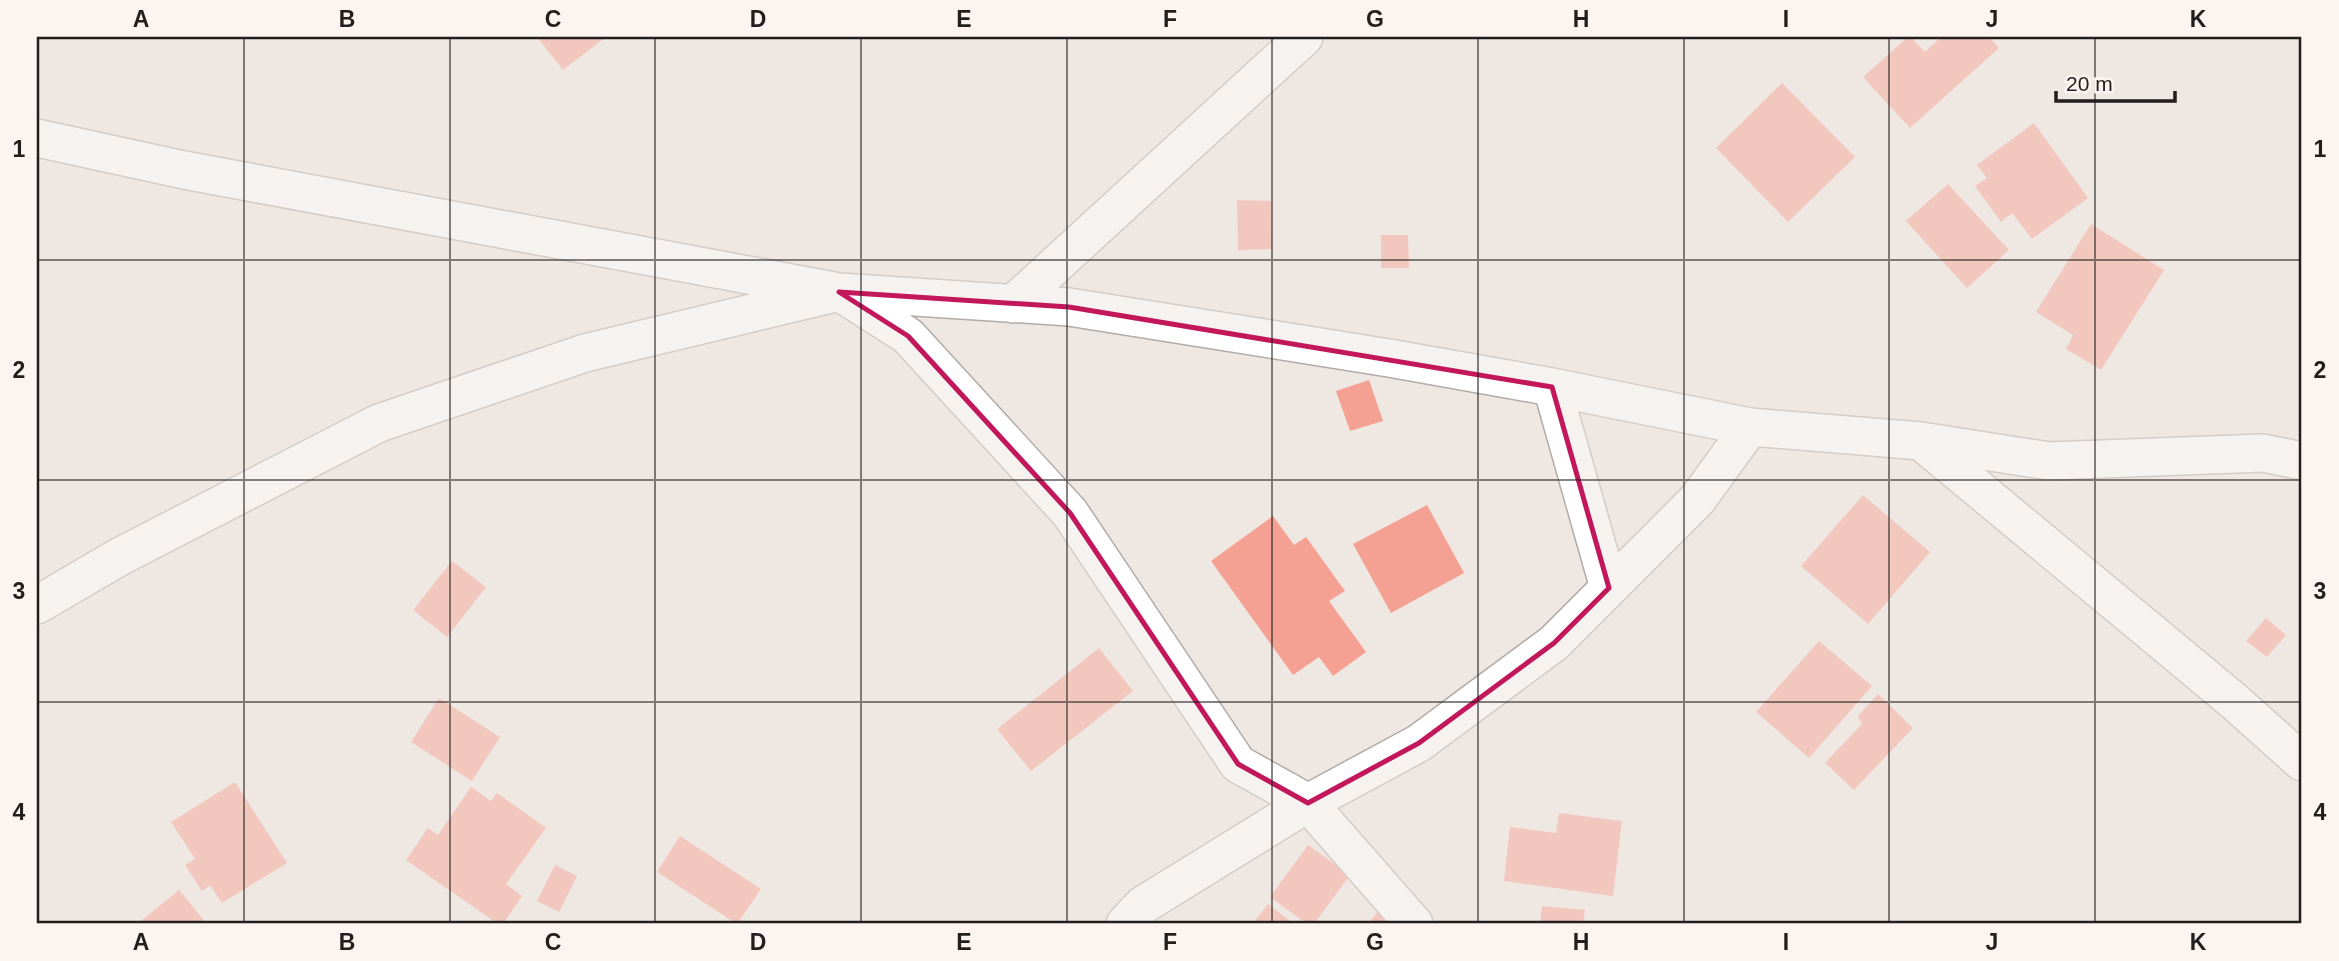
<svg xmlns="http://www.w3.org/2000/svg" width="2339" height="961" font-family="Arial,sans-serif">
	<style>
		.building { fill: #f4a193 }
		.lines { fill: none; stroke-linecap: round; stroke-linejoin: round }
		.street-casing { stroke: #b3aba7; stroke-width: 40 }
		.street { stroke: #fff; stroke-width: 37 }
		.marked { fill: none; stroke: #c2185b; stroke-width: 5; stroke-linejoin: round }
		.grid { fill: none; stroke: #211e1d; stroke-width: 2; stroke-opacity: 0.55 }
		.neatline { fill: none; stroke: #211e1d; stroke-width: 2.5 }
		.grid-label { font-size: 23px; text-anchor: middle; font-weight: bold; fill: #211e1d }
	</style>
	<rect width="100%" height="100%" fill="#efe7e2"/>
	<path class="building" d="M537 37H606L563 70Z
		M1908 37H1911L1925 52 1941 37H1989L1999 48 1910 128 1863 77Z
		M1782 83 1855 157 1788 222 1716 148Z
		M2034 123 2088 198 2032 239 2012 213 2001 222 1975 186 1987 178 1977 165Z
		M1948 184 2009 250 1967 288 1906 221Z
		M1237 200 1271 201 1272 249 1238 250Z
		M2091 224 2164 270 2101 370 2066 349 2073 335 2036 312Z
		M1381 235H1408L1409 268H1381Z
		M1369 380 1383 421 1350 431 1336 391Z
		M1863 495 1930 552 1868 624 1801 566Z
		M1427 505 1464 573 1391 613 1353 544Z
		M1273 516 1294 545 1306 537 1345 591 1329 601 1366 652 1333 676 1319 657 1293 675 1211 561Z
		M452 561 486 587 447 637 413 610Z
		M2266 618 2286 635 2267 657 2246 641Z
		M1819 641 1872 686 1809 758 1756 712Z
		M1099 648 1133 691 1031 771 997 729Z
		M1878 694 1913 728 1854 790 1825 763 1862 724 1858 716Z
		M439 698 500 737 472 781 411 742Z
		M235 782 287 863 222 903 210 885 202 891 185 865 195 859 171 822Z
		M471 787 491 801 497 793 546 828 506 884 522 896 503 924H498L406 860 428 828 438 835Z
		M1559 813 1622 821 1613 896 1504 881 1510 827 1556 833Z
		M680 836 761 889 737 924 657 872Z
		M1308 845 1350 875 1314 924H1307L1270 897Z
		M555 865 577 876 559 912 537 901Z
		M179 890 207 924H137Z
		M1268 904 1294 924H1253Z
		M1542 906 1585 910 1583 924H1540Z
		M1378 911 1396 924H1368Z"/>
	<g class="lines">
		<defs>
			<path id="street" d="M37 138 184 170 839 292 1069 307 1389 358 1552 387 1750 427 1921 441 2049 461 2263 453 2302 461
				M1013 304 1304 37
				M1552 387 1609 588
				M1922 442 2235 702 2302 762
				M37 605 119 557 379 423 585 353 839 292 908 336 1070 513 1238 764 1308 803 1414 924
				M1125 924 1143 905 1308 803 1419 743 1554 643 1697 500 1750 427"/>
		</defs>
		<use href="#street" class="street-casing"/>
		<use href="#street" class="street"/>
	</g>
	<path d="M0 0H2339V961H0ZM839 292 1069 307 1552 387 1609 588 1554 643 1419 743 1308 803 1238 764 1070 513 908 336Z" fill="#efe7e2" fill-opacity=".55" fill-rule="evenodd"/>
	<path class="marked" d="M839 292 1069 307 1552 387 1609 588 1554 643 1419 743 1308 803 1238 764 1070 513 908 336Z"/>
	<path class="grid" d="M244 37V924M450 37V924M655 37V924M861 37V924M1067 37V924M1272 37V924M1478 37V924M1684 37V924M1889 37V924M2095 37V924M37 260H2302M37 480H2302M37 702H2302"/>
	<rect width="2339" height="961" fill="none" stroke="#fcf4f0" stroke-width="77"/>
	<path d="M2056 91v10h119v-10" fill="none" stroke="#211e1d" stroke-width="3.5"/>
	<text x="2066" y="91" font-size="21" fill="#211e1d" stroke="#fcf4f0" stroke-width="5" paint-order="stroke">20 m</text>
	<rect x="38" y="38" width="2262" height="884" class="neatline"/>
	<g class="grid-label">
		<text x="141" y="27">A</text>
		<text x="347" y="27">B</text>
		<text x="553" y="27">C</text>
		<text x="758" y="27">D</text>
		<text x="964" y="27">E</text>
		<text x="1170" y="27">F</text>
		<text x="1375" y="27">G</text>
		<text x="1581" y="27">H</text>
		<text x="1786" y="27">I</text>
		<text x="1992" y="27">J</text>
		<text x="2198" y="27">K</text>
		<text x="19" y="157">1</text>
		<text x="2320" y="157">1</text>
		<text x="19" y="378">2</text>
		<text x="2320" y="378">2</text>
		<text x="19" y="599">3</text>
		<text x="2320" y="599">3</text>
		<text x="19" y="820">4</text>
		<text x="2320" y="820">4</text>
		<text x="141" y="950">A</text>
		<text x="347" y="950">B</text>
		<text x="553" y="950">C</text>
		<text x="758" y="950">D</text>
		<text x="964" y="950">E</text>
		<text x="1170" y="950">F</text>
		<text x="1375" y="950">G</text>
		<text x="1581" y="950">H</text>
		<text x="1786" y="950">I</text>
		<text x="1992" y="950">J</text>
		<text x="2198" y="950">K</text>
	</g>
</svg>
